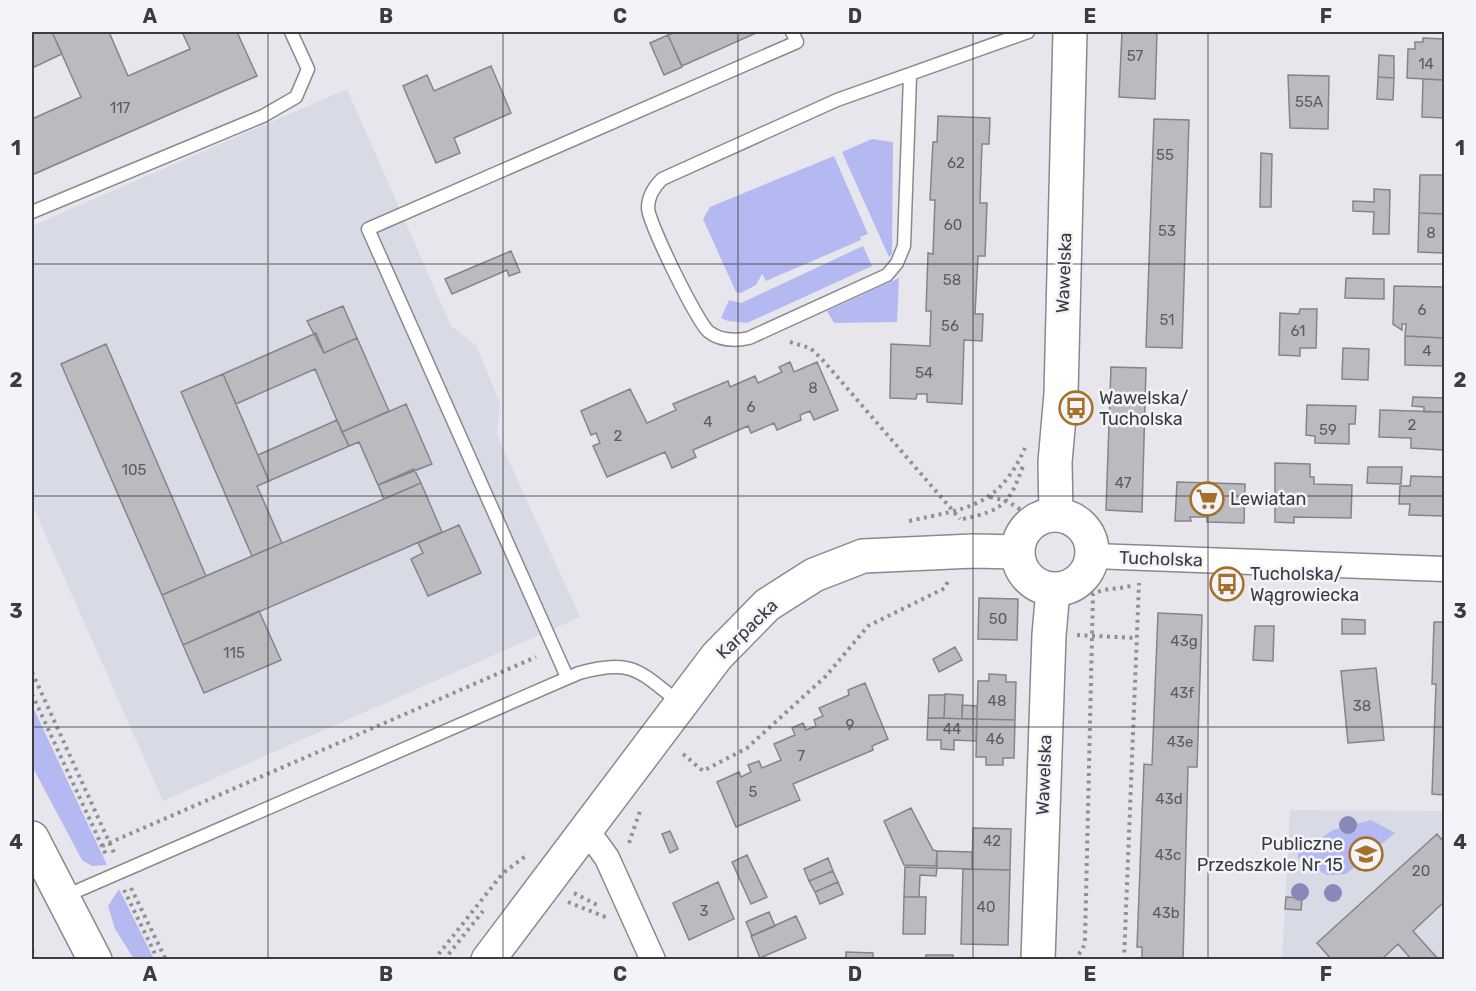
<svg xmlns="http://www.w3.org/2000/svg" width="1476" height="991" font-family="Rubik,sans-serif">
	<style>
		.built { fill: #d8dae6 }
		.green { fill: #b5b9f1 }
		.building { fill: #bababf; stroke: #84858a; stroke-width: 1.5 }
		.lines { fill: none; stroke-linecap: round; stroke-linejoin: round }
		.lane-casing { stroke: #898a8f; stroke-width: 15 }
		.street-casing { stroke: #898a8f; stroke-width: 27 }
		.secondary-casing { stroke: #898a8f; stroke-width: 36 }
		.path { stroke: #919195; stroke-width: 4; stroke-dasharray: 3 4.5; stroke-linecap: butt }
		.lane { stroke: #fff; stroke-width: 12 }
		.street { stroke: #fff; stroke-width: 24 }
		.secondary { stroke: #fff; stroke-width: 33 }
		.tree { fill: #8a88b9 }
		.grid { fill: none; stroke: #3c3c3e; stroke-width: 1.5; stroke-opacity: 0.55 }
		.labels { text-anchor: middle; stroke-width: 5; stroke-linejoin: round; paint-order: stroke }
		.number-label { font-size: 15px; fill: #5c5c5e }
		.street-label { font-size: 18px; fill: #3c3c3e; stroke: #f3f4f9 }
		.poi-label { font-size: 18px; fill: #3c3c3e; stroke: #f3f4f9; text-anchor: start }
		.neatline { fill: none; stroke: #3c3c3e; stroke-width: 2 }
		.grid-label { font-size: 20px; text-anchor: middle; font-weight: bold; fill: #3c3c3e }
	</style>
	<rect width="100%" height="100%" fill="#e6e6ec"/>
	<path class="built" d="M347 89 451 326 476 345 500 403 497 435 580 617 163 801 32 504V226Z
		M1290 810 1444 811V959L1282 960Z"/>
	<path class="green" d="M872 139 893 142 892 254 889 257 842 152Z
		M834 156 868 234 860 237 861 240 766 281 762 274 756 285 741 293 736 292 703 219 710 207Z
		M863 246 872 266 747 323 728 321 721 318 729 300 741 303Z
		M899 278 897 322 834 323 827 311Z
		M32 705 107 865 92 866 82 860 32 766Z
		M1371 820 1395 833 1346 874 1327 875 1298 858V853L1333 830Z
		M119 889 154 959H134L115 929 108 906Z"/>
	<path class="building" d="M32 32H52L62 54 32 68Z
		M52 32H109L128 76 190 49 182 32H237L257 76 32 175V119L81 97Z
		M677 32H753L754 34 682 66 668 35Z
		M1122 32H1157L1155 99 1119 97Z
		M668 35 682 67 664 75 650 43Z
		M1423 38 1444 39V80L1407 78 1408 49H1415V42H1423Z
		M1379 55 1394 56V78L1378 77Z
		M491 66 511 113 454 138 460 153 436 163 403 86 427 75 434 91Z
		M1288 75 1329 76 1328 129 1290 128Z
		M1378 77 1394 78 1393 100 1377 99Z
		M1423 79 1444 80V118L1422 117Z
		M938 116 990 118 989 144H982L980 200V203H987L985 256H978L975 314H983L982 341 964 340 962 404 927 402V394H917L916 399 890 398 891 344 930 346 931 311H926L928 253 933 254 935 200H930L933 142H937Z
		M1154 119 1189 120 1182 348 1146 347Z
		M1261 153 1272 154 1271 207H1260Z
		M1420 175H1444V214L1419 213Z
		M1374 189 1390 190 1389 234H1373L1374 212 1353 211V201L1374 202Z
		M1419 213 1444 214V253L1418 252Z
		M511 251 520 272 509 276 507 270 452 294 445 279Z
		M1346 278 1384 279V299L1345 298Z
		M1394 286 1444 287V338L1405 336 1406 324H1402V330L1393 324Z
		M343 306 357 338 324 353 307 321Z
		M1300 309H1317L1316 348H1300V356L1279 355 1280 313 1299 314Z
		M316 333 324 353 357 338 389 411 342 432 315 369 236 404 223 374Z
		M1405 336 1444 338V366L1405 365Z
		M106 344 206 576 162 595 61 364Z
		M1343 348 1369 349 1368 380 1342 379Z
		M790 362 794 372 817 362 838 410 814 420 810 411 800 415 801 420 777 430 774 423 751 433 748 426 693 450 696 457 672 468 665 452 607 477 593 446 600 443 596 433 591 435 581 411 630 389 647 423 676 410 673 404 728 381 730 387 755 376 758 383 782 372 779 367Z
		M1111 367 1146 368 1142 512 1106 510Z
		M223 374 269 481 257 486 282 543 252 556 181 392Z
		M1413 397 1444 398V412H1424V407L1412 406Z
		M406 404 432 464 378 485 359 442 349 446 342 432Z
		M1307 405 1356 406 1355 424H1349V444L1315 443V436L1306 435Z
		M1380 410 1444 412V450L1411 448V438L1379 437Z
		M337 420 349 446 269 481 258 455Z
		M1275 463 1310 464V477H1314V484L1352 485 1351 518 1294 517V523L1275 522Z
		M1368 467H1402L1401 484 1367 483Z
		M414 469 421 483 384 499 378 485Z
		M1411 476 1444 477V516L1409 515 1410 504H1399L1400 486H1410Z
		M1177 482 1245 484 1244 523 1207 522V517H1190L1191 521H1175Z
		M421 483 442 532 183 645 162 595Z
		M459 525 481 573 428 596 411 559 423 553 418 543Z
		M979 598 1018 599 1017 640 978 639Z
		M259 611 281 660 204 693 183 645Z
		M1158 613 1202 615 1197 767H1188L1183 960H1142V947H1137L1144 764 1152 765Z
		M1342 619 1365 620V634H1342Z
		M1434 622H1444V795L1432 794 1436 684H1432Z
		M1255 626H1274L1273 661 1253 660Z
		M955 647 962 660 939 672 933 659Z
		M1376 668 1384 740 1348 743 1341 671Z
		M989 674 1006 675V682H1016L1015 720 977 719 978 681H989Z
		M865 683 888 739 872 746 873 750 793 784 800 800 736 827 717 782 739 772 741 777 751 772 748 765 759 761 762 768 781 760 774 744 795 735 792 728 803 723 806 730 816 726 814 720 823 716 819 708 849 695 848 690Z
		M945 694 963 695 962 719 944 718Z
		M929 695H945L944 718H928Z
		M962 705 977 706V719H962Z
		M928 718 977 719 976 741 954 740V750L941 749V740H927Z
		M977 719 1015 720 1014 758H1003V765H986V757H976Z
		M911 808 933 850 937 851 936 866 904 865 884 821Z
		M973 828 1011 829 1010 870 972 869Z
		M670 831 678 849 670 853 662 834Z
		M1437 834 1444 842V902L1413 931 1439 960H1412L1398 944 1381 960H1332L1317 943Z
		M937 851 972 852V869L937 868Z
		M747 855 767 897 751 904 732 862Z
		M828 858 833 871 809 881 804 869Z
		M905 867 937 868 936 876 920 875 919 897H904Z
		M963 869 1010 870 1008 945 961 944Z
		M833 871 838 882 815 892 809 881Z
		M718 882 734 919 689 940 673 903Z
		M838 882 843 894 820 904 815 892Z
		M904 897H926L925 934H903Z
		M1286 897 1302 898 1301 910 1285 909Z
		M769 912 775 926 752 936 746 922Z
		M796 916 806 938 760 958 751 936Z
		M846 952 873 953V960H846Z
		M926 955H953V960H926Z"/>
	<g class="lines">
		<defs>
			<path id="lane" d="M910 76 904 246 897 263 887 275 749 338C735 341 721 341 709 332 697 322 649 224 648 208 648 196 654 187 662 179L837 100 1028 32
				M32 212 263 116 296 97 308 69 291 32
				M567 677 368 229 797 42 792 32
				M63 897 579 673C633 658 639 671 680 703"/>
			<path id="street" d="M1093 556 1444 569
				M586 829 607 858 653 960"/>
			<path id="secondary" d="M1018 552a37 37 0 1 1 74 0a37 37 0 1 1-74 0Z
				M1056 515 1055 462 1061 394 1070 32
				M32 838 95 960
				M488 960 717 656 767 605 814 575 863 556 973 551 1018 552
				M1038 960 1049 635 1053 590"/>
		</defs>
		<use href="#lane" class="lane-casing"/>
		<use href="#street" class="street-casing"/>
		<use href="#secondary" class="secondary-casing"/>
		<path class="path" d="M790 342 810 348 821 358 960 519
			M990 497 1007 501 1026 513
			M1086 509 1097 524 1106 529
			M963 519C1004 510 1009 504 1023 466
			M909 521C967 508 998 508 1025 448
			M1077 635 1136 638
			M32 672 115 855
			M32 694 107 857
			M683 754 703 771 747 748 826 676 868 626 945 588 948 581
			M629 843 640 811
			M102 846 536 657
			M131 888 166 960
			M124 890 158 960
			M574 893 599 906
			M568 902 608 918
			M32 950 35 960
			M434 960 503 873 527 855
			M444 960 483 911
			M1074 960 1083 949 1085 939 1093 594C1106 587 1119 590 1133 585
			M1124 960 1139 583"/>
		<use href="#lane" class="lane"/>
		<use href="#street" class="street"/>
		<use href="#secondary" class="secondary"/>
	</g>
	<g class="tree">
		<circle cx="1348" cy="825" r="9"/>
		<circle cx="1300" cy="892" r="9"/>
		<circle cx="1333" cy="893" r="9"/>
	</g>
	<path class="grid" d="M268 32V960M503 32V960M738 32V960M973 32V960M1208 32V960M32 264H1444M32 496H1444M32 727H1444"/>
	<defs>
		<symbol id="bus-ring" viewBox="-11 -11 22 22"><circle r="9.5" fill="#f3f4f9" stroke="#a5712a" stroke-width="1.5"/><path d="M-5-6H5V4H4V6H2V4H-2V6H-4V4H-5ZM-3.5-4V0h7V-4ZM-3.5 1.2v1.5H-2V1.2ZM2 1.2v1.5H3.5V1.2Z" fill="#a5712a"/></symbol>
		<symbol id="supermarket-ring" viewBox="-11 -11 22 22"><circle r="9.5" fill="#f3f4f9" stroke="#a5712a" stroke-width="1.5"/><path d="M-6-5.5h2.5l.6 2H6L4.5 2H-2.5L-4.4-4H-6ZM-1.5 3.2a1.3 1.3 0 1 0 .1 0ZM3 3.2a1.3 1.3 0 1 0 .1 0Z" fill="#a5712a"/></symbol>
		<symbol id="school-ring" viewBox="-11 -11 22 22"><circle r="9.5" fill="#f3f4f9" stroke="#a5712a" stroke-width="1.5"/><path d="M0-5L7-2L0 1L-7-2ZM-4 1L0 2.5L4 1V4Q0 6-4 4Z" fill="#a5712a"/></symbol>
	</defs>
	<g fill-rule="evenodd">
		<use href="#bus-ring" x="1057" y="389" width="38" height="38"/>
		<use href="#supermarket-ring" x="1188" y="480" width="38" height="38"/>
		<use href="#bus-ring" x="1208" y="565" width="38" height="38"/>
		<use href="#school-ring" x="1347" y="835" width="38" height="38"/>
	</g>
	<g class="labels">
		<g class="number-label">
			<text x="1135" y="61">57</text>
			<text x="1426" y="69">14</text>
			<text x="1309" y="107">55A</text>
			<text x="120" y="113">117</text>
			<text x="1165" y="160">55</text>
			<text x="956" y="168">62</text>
			<text x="953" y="230">60</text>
			<text x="1167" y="236">53</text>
			<text x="1431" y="238">8</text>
			<text x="952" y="285">58</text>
			<text x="1422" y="315">6</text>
			<text x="1167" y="325">51</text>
			<text x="950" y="331">56</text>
			<text x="1298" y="336">61</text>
			<text x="1427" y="356">4</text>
			<text x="924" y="378">54</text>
			<text x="813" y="393">8</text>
			<text x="751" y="412">6</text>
			<text x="708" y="427">4</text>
			<text x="1412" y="430">2</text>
			<text x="1328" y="435">59</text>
			<text x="618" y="441">2</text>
			<text x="134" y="475">105</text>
			<text x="1123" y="488">47</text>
			<text x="998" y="624">50</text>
			<text x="1184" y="646">43g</text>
			<text x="234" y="658">115</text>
			<text x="1182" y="698">43f</text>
			<text x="997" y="706">48</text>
			<text x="1362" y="711">38</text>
			<text x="850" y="730">9</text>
			<text x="952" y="734">44</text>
			<text x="995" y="744">46</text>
			<text x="1180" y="747">43e</text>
			<text x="801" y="761">7</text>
			<text x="753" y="797">5</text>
			<text x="1169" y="804">43d</text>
			<text x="992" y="846">42</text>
			<text x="1168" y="860">43c</text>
			<text x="1421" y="876">20</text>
			<text x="986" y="912">40</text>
			<text x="704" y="916">3</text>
			<text x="1166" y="918">43b</text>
		</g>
		<g class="street-label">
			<text transform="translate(1064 273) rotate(-88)" y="6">Wawelska</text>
			<text transform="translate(1161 559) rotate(2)" y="6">Tucholska</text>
			<text transform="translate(747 629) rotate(-44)" y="6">Karpacka</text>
			<text transform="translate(1044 775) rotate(-88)" y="6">Wawelska</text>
		</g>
		<g class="poi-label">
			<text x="1099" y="404">Wawelska/<tspan x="1099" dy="21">Tucholska</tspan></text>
			<text x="1230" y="505">Lewiatan</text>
			<text x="1250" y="580">Tucholska/<tspan x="1250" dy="21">Wągrowiecka</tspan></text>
			<text x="1343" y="850" text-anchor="end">Publiczne<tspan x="1343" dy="21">Przedszkole Nr 15</tspan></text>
		</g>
	</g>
	<rect width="1476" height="991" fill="none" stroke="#f3f4f9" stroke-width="66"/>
	<rect x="33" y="33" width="1410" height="925" class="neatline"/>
	<g class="grid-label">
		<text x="150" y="23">A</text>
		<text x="386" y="23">B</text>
		<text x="620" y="23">C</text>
		<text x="855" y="23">D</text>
		<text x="1090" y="23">E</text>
		<text x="1326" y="23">F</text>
		<text x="16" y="155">1</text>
		<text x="1460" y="155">1</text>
		<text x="16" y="387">2</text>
		<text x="1460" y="387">2</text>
		<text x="16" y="618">3</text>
		<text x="1460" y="618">3</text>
		<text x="16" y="849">4</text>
		<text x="1460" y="849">4</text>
		<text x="150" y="981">A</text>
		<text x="386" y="981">B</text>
		<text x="620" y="981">C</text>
		<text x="855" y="981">D</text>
		<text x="1090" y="981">E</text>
		<text x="1326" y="981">F</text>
	</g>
</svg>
